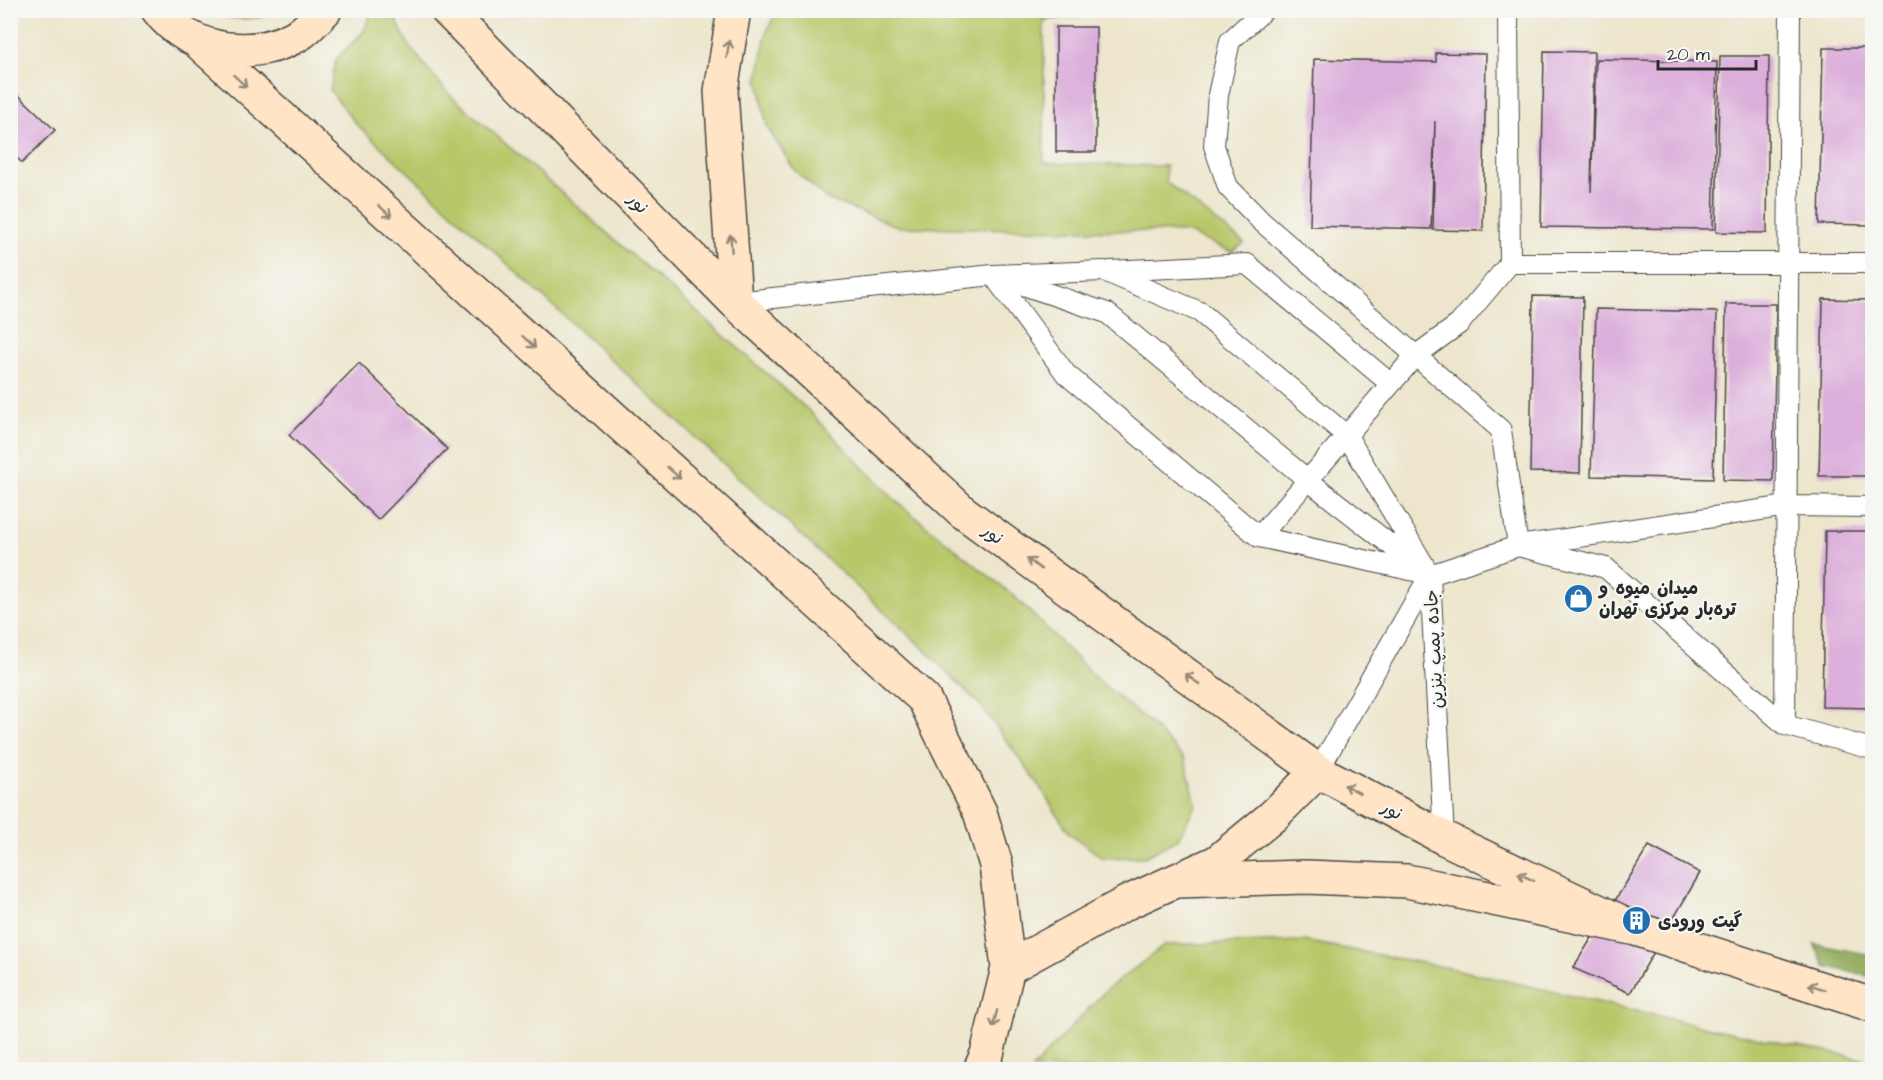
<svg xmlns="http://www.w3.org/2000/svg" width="1883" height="1080" font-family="'Architects Daughter','Playpen Sans Arabic',sans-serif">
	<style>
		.green { fill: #b8c769; stroke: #72794a; stroke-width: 1.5 }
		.forest { fill: #92ac5d; stroke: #5e6c44; stroke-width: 1.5 }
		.building { fill: #dcaedb }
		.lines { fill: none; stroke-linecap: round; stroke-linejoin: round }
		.lane-casing { stroke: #484743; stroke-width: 22 }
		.secondary-casing { stroke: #484743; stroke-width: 36 }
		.lane { stroke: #fff; stroke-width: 20 }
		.secondary { stroke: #ffe4c6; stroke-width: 33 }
		.oneway { stroke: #958878 }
		.labels { text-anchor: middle; stroke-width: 4.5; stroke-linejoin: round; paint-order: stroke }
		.street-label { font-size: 18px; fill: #2b2b2b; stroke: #f6f6f2 }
		.poi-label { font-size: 18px; font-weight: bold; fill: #2b2b2b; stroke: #f6f6f2; text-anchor: start }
	</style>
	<rect width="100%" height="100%" fill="#f6f6f2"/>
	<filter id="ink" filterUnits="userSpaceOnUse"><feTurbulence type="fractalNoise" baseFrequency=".0167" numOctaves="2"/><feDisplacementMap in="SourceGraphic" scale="12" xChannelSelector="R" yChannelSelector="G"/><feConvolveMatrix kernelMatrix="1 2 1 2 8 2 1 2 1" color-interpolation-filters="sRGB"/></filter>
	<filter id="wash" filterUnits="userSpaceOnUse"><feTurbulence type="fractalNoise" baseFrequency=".008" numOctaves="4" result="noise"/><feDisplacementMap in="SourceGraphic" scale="24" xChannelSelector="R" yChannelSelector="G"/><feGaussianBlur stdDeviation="1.35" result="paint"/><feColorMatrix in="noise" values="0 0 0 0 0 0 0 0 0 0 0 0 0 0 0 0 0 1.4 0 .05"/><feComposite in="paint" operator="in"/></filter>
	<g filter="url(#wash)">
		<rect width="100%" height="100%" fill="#ede6cc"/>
		<path class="green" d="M206 11H277C253 23 230 20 206 11Z
			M371 11H391L410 47 448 93 806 408 897 502 1014 596 1097 679 1150 723 1185 759 1196 804 1178 839 1145 857 1103 858 1069 833 1036 781 981 706 922 647 355 123 330 90 336 59 364 31Z
			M776 11H1086L1083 16 1044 20V163L1166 166V182L1244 243 1231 252 1186 232 899 227 827 199 795 171 767 127 758 78 766 34Z
			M1304 941 1455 969 1724 1031 1872 1061V1069H1032L1105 991 1165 945Z"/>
		<path class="forest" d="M1814 944 1872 955V977L1825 966Z"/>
		<g id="blocks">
			<path class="building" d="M1056 27H1096V152H1056Z
				M1823 48H1872L1870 225 1819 224Z
				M1544 51 1594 52 1591 192 1596 59 1717 62 1713 229 1541 227Z
				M1436 53 1486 54 1483 231 1433 230 1435 121 1431 229 1310 226 1314 59 1436 62Z
				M1720 56H1769L1767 233 1716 232Z
				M10 87 55 130 22 163 10 151Z
				M1533 296 1583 297 1580 473 1530 472Z
				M1823 299 1872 300 1870 476H1819Z
				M1726 304H1776L1773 481 1723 480Z
				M1596 309 1717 312 1713 479 1591 476Z
				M359 363 447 449 378 520 289 435Z
				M1825 531H1872V708L1822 707Z
				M1649 846 1700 873 1630 993 1573 968Z"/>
		</g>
	</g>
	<g filter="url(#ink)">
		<use href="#blocks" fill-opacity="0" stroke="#484743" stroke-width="1.5"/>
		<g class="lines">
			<defs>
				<path id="lane" d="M1264 10 1230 41 1218 95 1214 146 1228 187 1261 221 1501 430 1518 546 1788 506 1872 507
					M1508 10 1510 263
					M1110 271 1247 264 1391 384
					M993 275 1104 271 1200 312 1347 436 1430 575 1444 838
					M993 275 1066 374 1259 537 1424 573
					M735 302 993 275 1107 313 1309 481 1420 568
					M1259 537 1415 356 1459 324 1510 263H1872
					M1430 575 1518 546 1606 568 1785 725 1872 749
					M1785 725 1790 10
					M1318 771 1430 575"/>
				<path id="secondary" d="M158 10C190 53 256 62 301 33 310 27 317 18 325 10
					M447 10 735 302 963 512 1318 771 1444 838 1636 929
					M734 10 721 91 735 302
					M197 41 924 699 980 812 996 865 1008 968 987 1054 980 1070
					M1178 881 1306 877 1407 881 1636 929 1872 1005
					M1008 968 1126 903 1217 862 1273 816 1318 771"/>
			</defs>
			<use href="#lane" class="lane-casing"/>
			<use href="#secondary" class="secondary-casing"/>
			<use href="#lane" class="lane"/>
			<use href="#secondary" class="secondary"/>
		</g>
		<defs><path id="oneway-shaft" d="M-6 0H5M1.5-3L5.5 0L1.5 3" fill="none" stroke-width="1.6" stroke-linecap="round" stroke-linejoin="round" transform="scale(1.5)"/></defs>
		<g class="oneway">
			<use href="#oneway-shaft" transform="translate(728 49) rotate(-81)"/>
			<use href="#oneway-shaft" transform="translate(240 81) rotate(42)"/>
			<use href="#oneway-shaft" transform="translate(385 211) rotate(42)"/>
			<use href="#oneway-shaft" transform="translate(731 243) rotate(-94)"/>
			<use href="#oneway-shaft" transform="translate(529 342) rotate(42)"/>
			<use href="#oneway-shaft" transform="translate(674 473) rotate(42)"/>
			<use href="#oneway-shaft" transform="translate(1034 564) rotate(-144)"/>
			<use href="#oneway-shaft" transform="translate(1192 679) rotate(-144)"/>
			<use href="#oneway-shaft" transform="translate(1352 789) rotate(-152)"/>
			<use href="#oneway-shaft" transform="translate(1526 877) rotate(-155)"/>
			<use href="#oneway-shaft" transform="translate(1817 987) rotate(-162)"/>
			<use href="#oneway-shaft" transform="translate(995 1019) rotate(103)"/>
		</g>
	</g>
	<defs>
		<symbol id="shop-disc" viewBox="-11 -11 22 22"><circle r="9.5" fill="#1f6fb2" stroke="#f6f6f2"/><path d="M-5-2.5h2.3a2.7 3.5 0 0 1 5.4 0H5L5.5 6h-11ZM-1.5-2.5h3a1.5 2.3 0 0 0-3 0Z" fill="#fff"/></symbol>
		<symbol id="building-disc" viewBox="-11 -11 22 22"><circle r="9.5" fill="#1f6fb2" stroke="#f6f6f2"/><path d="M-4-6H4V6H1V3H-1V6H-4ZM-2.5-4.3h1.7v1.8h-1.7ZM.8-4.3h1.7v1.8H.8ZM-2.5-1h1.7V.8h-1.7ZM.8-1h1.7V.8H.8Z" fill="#fff"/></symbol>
	</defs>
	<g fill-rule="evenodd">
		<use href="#shop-disc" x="1562" y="582" width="33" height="33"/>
		<use href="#building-disc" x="1620" y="904" width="33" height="33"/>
	</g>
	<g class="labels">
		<g class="street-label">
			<text transform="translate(638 203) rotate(45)" y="6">نور</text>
			<text transform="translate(993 534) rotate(36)" y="6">نور</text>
			<text transform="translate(1434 649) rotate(-93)" y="6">جاده پمپ بنزین</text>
			<text transform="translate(1392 810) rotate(28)" y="6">نور</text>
		</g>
		<g class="poi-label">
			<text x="1599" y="594">میدان میوه و<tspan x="1599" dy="21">تره‌بار مرکزی تهران</tspan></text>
			<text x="1658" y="927">گیت ورودی</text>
		</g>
	</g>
	<rect width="1883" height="1080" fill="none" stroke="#f6f6f2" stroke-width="36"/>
	<path d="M1658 60v9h98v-9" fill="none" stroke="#2b2b2b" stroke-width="3"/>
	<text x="1667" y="60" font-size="18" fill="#2b2b2b" stroke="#f6f6f2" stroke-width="4.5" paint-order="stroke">20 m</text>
</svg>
